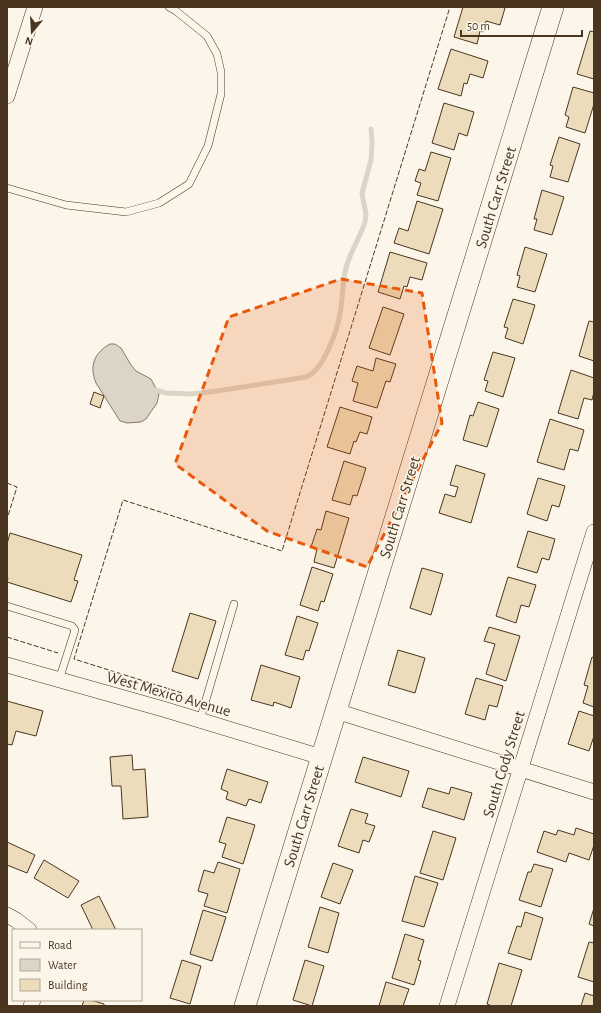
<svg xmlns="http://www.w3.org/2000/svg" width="601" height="1013" font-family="'Alegreya Sans',sans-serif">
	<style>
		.water { fill: #dcd4c6; stroke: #887966 }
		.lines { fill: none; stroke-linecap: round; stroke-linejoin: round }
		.stream { stroke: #dcd4c6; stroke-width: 5 }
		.building { fill: #ecdcbc; stroke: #4a3520 }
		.lane-casing { stroke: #4a3520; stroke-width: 8 }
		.street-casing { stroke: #4a3520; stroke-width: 16 }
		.secondary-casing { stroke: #4a3520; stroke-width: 22 }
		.lane { stroke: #fbf6e9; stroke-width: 7 }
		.street { stroke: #fbf6e9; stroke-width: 15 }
		.secondary { stroke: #fbf6e9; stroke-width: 21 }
		.fence { stroke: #4a3520; stroke-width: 1; stroke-dasharray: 5 2; stroke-linecap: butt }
		.marked { fill: #e8590c; fill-opacity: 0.2; stroke: #e8590c; stroke-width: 3; stroke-dasharray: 8 5; stroke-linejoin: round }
		.labels { text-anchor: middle; stroke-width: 3; stroke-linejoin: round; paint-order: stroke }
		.street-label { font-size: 16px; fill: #4a3520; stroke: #fbf6e9 }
	</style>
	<rect width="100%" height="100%" fill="#fbf6e9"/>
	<path class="water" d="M110 344H115L121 348 131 365 136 371 151 379 159 394 157 403 146 419 141 422 127 423 120 421 96 383C89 366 94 353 110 344Z"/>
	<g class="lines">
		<path class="stream" d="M156 390 166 393 190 394 217 391 306 377C323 371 337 331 340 314 343 299 342 283 346 268 350 252 360 238 365 222L366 215 362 193 371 160 372 142 371 129"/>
	</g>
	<path class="building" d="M463 7H501L505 8 500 25 486 21 483 32 480 31 477 44 454 37Z
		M590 31 594 32V79L577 74Z
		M451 49 488 61 483 78 470 74 467 84 464 83 461 96 438 89Z
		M573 87 594 93V104L585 133 566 127 569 117 565 115Z
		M444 103 474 112 467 136 459 133 454 150 432 143Z
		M559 137 580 144 568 182 550 177 553 166 550 165Z
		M431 152 451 158 438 201 417 195 421 183 415 181 419 169 425 171Z
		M542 190 564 197 552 235 534 230 537 219H534Z
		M417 201 443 209 429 254 394 243 399 228 408 231Z
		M525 247 547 254 535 292 517 287 520 276 517 275Z
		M390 252 427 263 422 280 410 277 407 287 404 286 400 299 378 292Z
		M513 299 535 305 523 344 505 338 508 328 504 327Z
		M383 307 404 314 390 355 369 348Z
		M589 321 594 322V361L579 356Z
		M493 352 515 358 503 397 485 391 488 381 484 380Z
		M376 358 396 364 390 382 386 381 377 408 353 401 358 383 352 381 357 366 373 371Z
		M571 370 594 378V392L592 400 584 398 578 419 558 413Z
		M94 392 104 396 100 408 90 404Z
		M478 402 499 409 487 447 463 440 470 415 473 416Z
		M340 407 372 417 367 434 360 432 356 442 354 441 350 454 327 447Z
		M550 419 584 430 578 451 570 449 564 470 537 462Z
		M344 461 366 468 357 496 353 495 350 505 332 500Z
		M456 465 485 474 471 523 439 513 445 494 455 497 458 487 450 485Z
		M538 478 565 486 559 507 552 505 547 521 527 514Z
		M326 511 349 518 334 568 314 562 317 549 311 547 317 529 321 530Z
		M528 531 555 539 549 560 542 558 537 573 517 567Z
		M10 533 82 555 74 580 78 581 71 602 7 582 8 578 7 577V544Z
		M312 567 333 574 324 602 321 601 318 611 300 605Z
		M422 568 443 574 431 615 410 608Z
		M508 577 536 585 529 607 521 605 516 623 496 616Z
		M190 613 216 621 198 679 172 671Z
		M297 616 318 623 309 651 306 650 303 660 285 655Z
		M489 627 520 636 506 681 486 674 495 644 484 641Z
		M398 650 425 658 415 693 388 685Z
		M592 657 594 658V707L583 703 588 686 584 685Z
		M261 665 300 677 291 708 274 702 273 706 251 700Z
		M476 678 503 686 497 707 489 705 485 720 465 714Z
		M7 701 43 711 36 736 16 731 12 745 7 744Z
		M579 711 594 716V736L589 751 568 744Z
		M132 755 133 770 145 769 148 817 123 819 121 786H112L110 757Z
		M363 757 409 771 401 797 355 782Z
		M227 769 268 782 261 803 249 799 246 806 226 799 228 792 221 789Z
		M451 787 472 793 464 820 422 807 428 788 449 794Z
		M351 809 368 814 365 823 375 826 369 842 363 840 359 853 338 846Z
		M227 817 255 825 243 864 222 857 226 844 219 842Z
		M576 828 594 834V845L589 860 569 853 566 862 537 852 544 831 556 835 558 830 574 835Z
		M433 831 456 838 443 880 420 873Z
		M7 842 35 855 27 873 7 865Z
		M44 860 79 881 68 898 34 878Z
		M218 862 240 869 227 913 204 906 208 894 198 891 204 870 214 873Z
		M333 863 353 870 340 904 321 897Z
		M534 864 553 869 541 907 519 900 528 872H531Z
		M415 876 438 883 424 927 402 921Z
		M99 896 116 930H93L81 905Z
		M320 907 339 913 328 953 308 947Z
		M594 908V926L589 924Z
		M203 910 226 917 212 961 190 954Z
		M525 912 543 918 531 960 508 953 517 926 521 927Z
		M405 934 424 940 418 960 421 961 414 985 392 978Z
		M589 942 594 943V982L578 977Z
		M182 960 201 966 190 1004 170 998Z
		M305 960 324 966 312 1006 293 1000Z
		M499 963 522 970 511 1006H492L487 1004Z
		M386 982 409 989 403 1006H379Z
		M585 993 594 996V1006H581Z
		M84 1000H91L104 1004V1006H82Z"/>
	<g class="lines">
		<defs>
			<path id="lane" d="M7 188 66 205 126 212 159 203 189 184 208 146 221 94V72L217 54 207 36 176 11 169 7
				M7 606 72 626 75 630 59 680
				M200 720 234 604"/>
			<path id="street" d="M7 96 35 7
				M7 665 163 709 321 757
				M336 711 594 792
				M7 915 16 920 29 930
				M31 1006 33 1000
				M447 1006 594 532"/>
			<path id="secondary" d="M245 1006 553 7"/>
		</defs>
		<use href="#lane" class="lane-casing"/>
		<use href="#street" class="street-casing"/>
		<use href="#secondary" class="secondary-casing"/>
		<use href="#lane" class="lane"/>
		<use href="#street" class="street"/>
		<use href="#secondary" class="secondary"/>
		<path class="fence" d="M7 483 17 487 7 519
			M7 637 58 653
			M182 693 74 659 123 500 282 551 450 7"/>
	</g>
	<path class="marked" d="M341 279 422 293 442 423 367 567 267 531 175 464 229 317Z"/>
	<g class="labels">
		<g class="street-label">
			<text transform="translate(495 197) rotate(-73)" y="6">South Carr Street</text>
			<text transform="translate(399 507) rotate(-73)" y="6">South Carr Street</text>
			<text transform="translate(169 693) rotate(16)" y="6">West Mexico Avenue</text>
			<text transform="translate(503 764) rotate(-73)" y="6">South Cody Street</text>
			<text transform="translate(303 816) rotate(-73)" y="6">South Carr Street</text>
		</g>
	</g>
	<rect width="601" height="1013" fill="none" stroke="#4a3520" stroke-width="16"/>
	<rect x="12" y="929" width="130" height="72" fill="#fbf6e9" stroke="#b4a999"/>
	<rect x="20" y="942" width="20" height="6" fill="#fbf6e9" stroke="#b4a999"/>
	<text x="48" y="949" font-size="12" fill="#4a3520">Road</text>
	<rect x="20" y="959" width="20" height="12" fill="#dcd4c6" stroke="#b4a999"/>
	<text x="48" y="969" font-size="12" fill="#4a3520">Water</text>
	<rect x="20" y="979" width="20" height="12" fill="#ecdcbc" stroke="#b4a999"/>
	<text x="48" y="989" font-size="12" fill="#4a3520">Building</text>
	<g transform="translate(32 32) rotate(198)" stroke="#fbf6e9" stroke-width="3" paint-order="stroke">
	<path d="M0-3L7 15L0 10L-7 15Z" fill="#4a3520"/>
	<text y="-6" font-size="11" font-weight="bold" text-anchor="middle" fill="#4a3520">N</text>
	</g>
	<path d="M461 30v6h121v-6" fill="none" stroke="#4a3520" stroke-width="2"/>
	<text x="467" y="30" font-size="12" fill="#4a3520" stroke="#fbf6e9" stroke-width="3" paint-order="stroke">50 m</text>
</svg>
